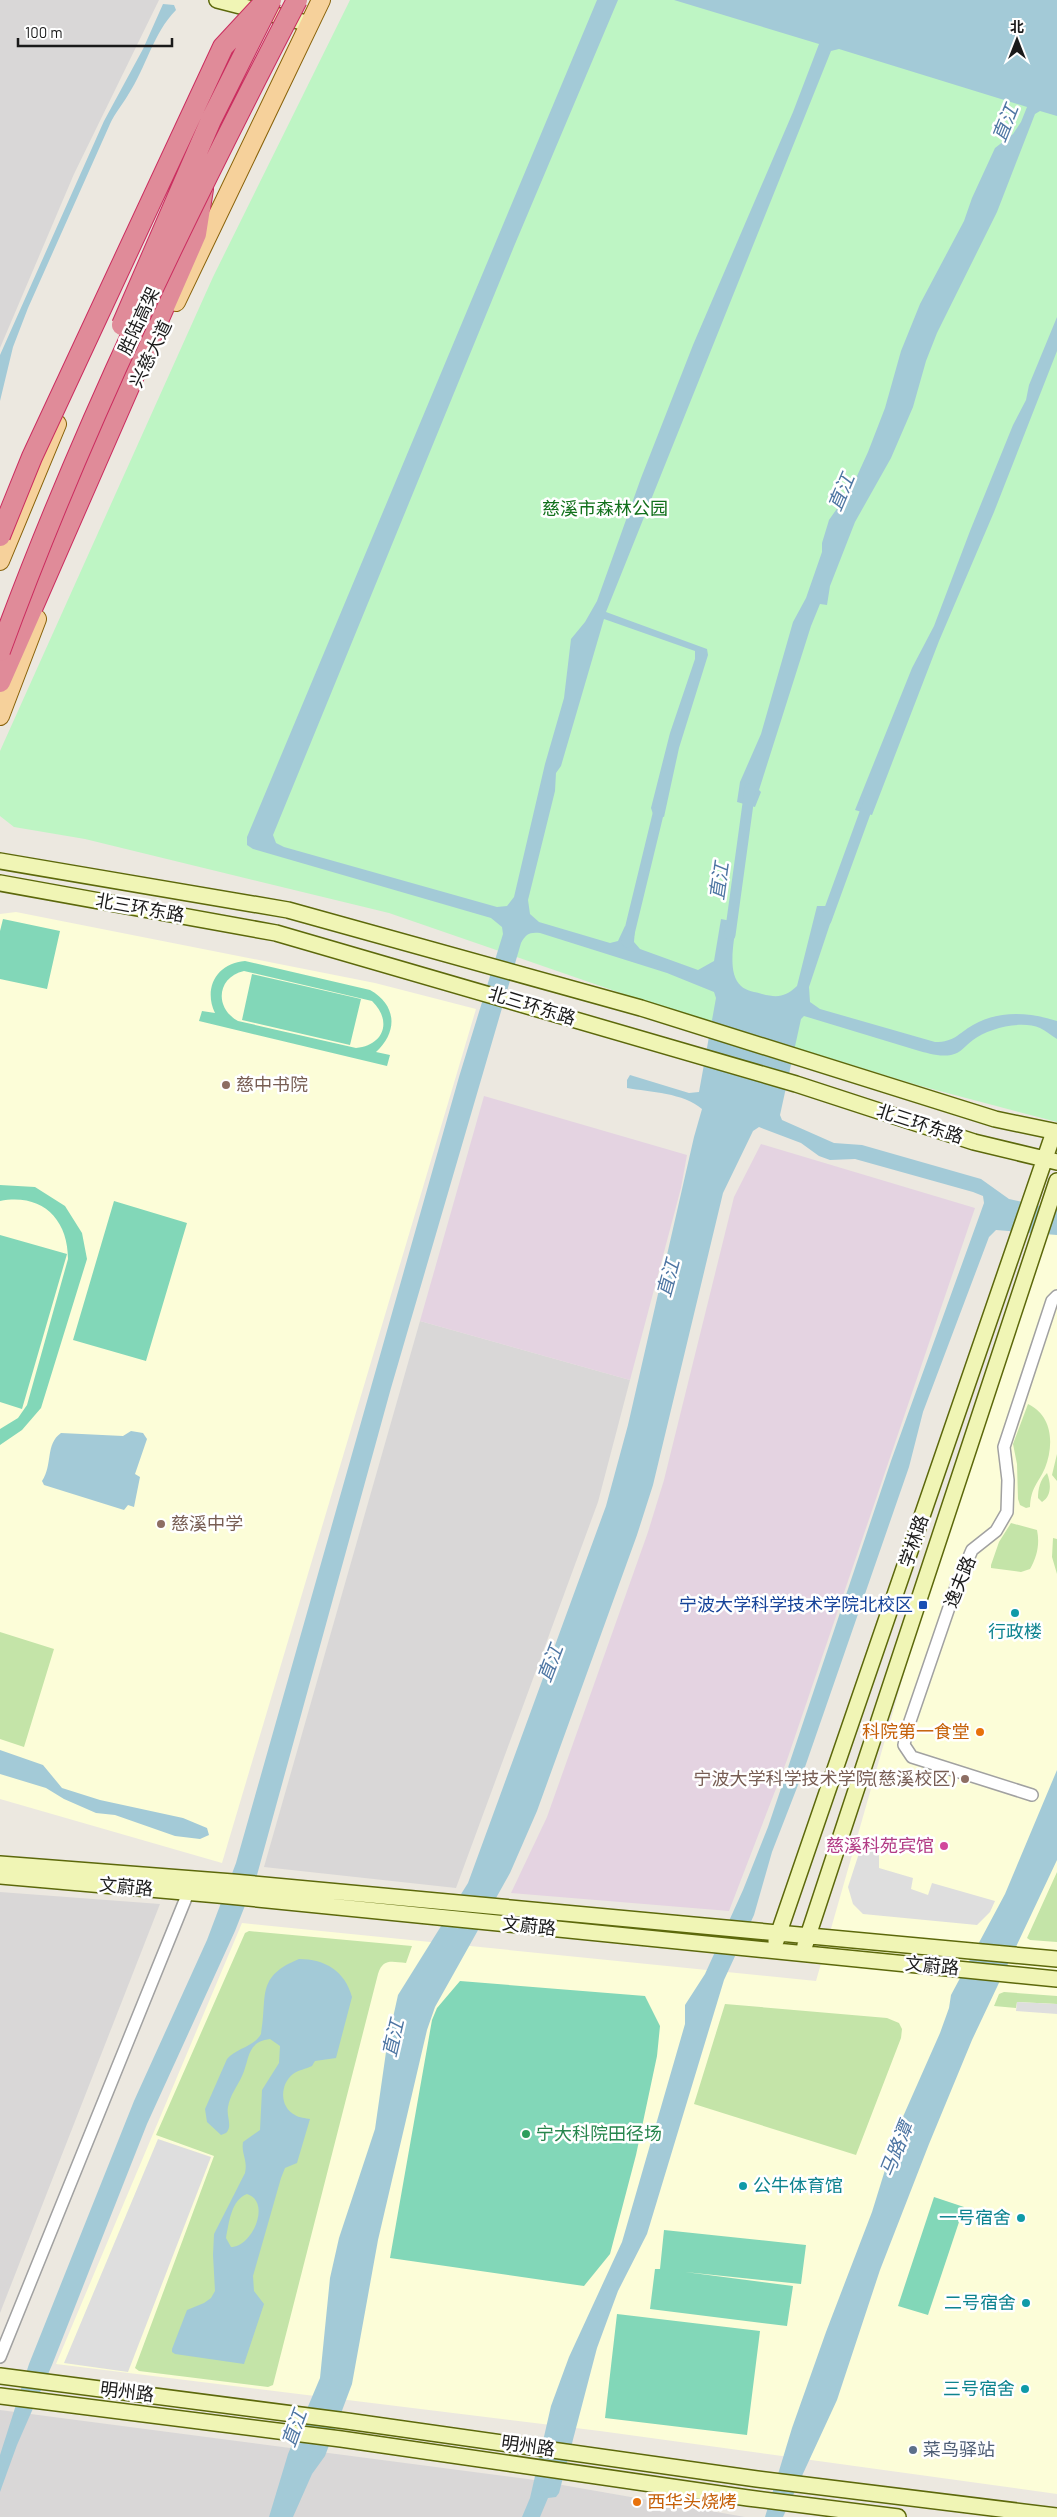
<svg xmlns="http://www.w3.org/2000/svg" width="1057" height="2517" font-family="Barlow,'Noto Sans SC',sans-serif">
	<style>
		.residential { fill: #d9d7d7 }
		.industrial { fill: #e4d3e1 }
		.education { fill: #fcfdd8 }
		.grass { fill: #c4e4a8 }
		.park { fill: #bef5c4 }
		.pitch { fill: #82d7b8; fill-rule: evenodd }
		.parking { fill: #dedede }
		.water { fill: #a3cad7; fill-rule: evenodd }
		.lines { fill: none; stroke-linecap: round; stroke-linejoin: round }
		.canal { stroke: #a3cad7; stroke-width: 11 }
		.street-casing { stroke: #a1a1a1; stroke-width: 14 }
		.secondary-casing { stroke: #5c680b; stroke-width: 18 }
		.primary-casing { stroke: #886109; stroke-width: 20 }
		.highway-casing { stroke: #ca2d5f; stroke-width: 22 }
		.street { stroke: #fff; stroke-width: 11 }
		.secondary { stroke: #f0f5b5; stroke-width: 15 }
		.primary { stroke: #f6d19b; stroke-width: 18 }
		.highway { stroke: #e08b99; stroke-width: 20 }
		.highway-bridge-casing { stroke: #ca2d5f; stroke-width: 22; stroke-linecap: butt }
		.highway-bridge { stroke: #e08b99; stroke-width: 20 }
		.education-dot { fill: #8d6e63; stroke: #fff; stroke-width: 2 }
		.transit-dot { fill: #1a4fb4; stroke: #fff; stroke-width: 2 }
		.culture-dot { fill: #0f9aa8; stroke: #fff; stroke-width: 2 }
		.food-dot { fill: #e8710a; stroke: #fff; stroke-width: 2 }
		.hotel-dot { fill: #d1479c; stroke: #fff; stroke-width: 2 }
		.leisure-dot { fill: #2e9e5b; stroke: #fff; stroke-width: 2 }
		.service-dot { fill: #5c6f8a; stroke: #fff; stroke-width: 2 }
		.labels { text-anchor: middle; stroke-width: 5; stroke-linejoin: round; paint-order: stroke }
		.street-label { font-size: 18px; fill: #1a1a1a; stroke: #fff }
		.park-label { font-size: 18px; fill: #11701b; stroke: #fff }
		.education-label { font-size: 18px; fill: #785e54; stroke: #fff; text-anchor: start }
		.transit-label { font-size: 18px; fill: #164399; stroke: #fff; text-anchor: end }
		.culture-label { font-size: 18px; fill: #0d838f; stroke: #fff; text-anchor: end }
		.food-label { font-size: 18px; fill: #c56008; stroke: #fff; text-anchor: end }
		.hotel-label { font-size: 18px; fill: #b23c85; stroke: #fff; text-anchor: end }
		.leisure-label { font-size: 18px; fill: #27864d; stroke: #fff; text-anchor: start }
		.service-label { font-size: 18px; fill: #4e5e75; stroke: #fff; text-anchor: start }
		.water-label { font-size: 19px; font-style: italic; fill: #4e76a3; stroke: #fff }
	</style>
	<rect width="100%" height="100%" fill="#ece8e0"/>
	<path class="residential" d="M0 0H159L74 174 0 348Z
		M420 1321 630 1380 598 1502 456 1888 264 1867Z
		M0 1892 160 1904 0 2313Z
		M0 2410 528 2479 745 2517H0Z"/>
	<path class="industrial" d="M484 1096 687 1155 681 1188 630 1380 420 1321Z
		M761 1144 975 1208 787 1760 729 1911 511 1893 547 1817 648 1532 664 1480 734 1197Z"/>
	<path class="education" d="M16 912 375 983 476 1009 222 1863 0 1799V914Z
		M1057 1200V2494L600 2431 56 2364 242 1923 816 1981 915 1635Z"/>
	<path class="grass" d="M1028 1404C1053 1416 1054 1445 1045 1468 1038 1484 1031 1487 1030 1507L1026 1508 1020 1505 1018 1499 1017 1464 1013 1444Z
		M1057 1454V1481L1052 1475Z
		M1047 1473C1051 1483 1052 1496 1042 1502L1038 1498C1038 1489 1040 1480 1047 1473Z
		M1011 1523 1037 1530C1040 1544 1037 1557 1030 1569L1021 1572 991 1568V1565L999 1542Z
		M1053 1538 1057 1539V1574L1052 1557Z
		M0 1632 54 1649 24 1747 0 1739Z
		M1057 1872V1942L1030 1940 1027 1938Z
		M249 1931 412 1946 406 1963C392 1962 383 1958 378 1974L273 2385 268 2387 139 2371 135 2368 214 2156 156 2135 245 1933Z
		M1004 1992 1057 1996V2004L1017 2002 1016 2008 994 2006 999 1994Z
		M725 2004 887 2018 899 2023 902 2029 901 2038 856 2155 694 2104Z"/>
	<path class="park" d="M350 0H1057V1122L917 1085 638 999 389 913 85 839 14 827 0 816V751L213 277Z"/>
	<path class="pitch" d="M3 919 60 931 47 989 0 979V931Z
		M245 961 370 990C397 1005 398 1032 376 1052L390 1055 387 1066 199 1021 202 1011 215 1013C203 988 217 963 245 961ZM244 971 372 1001C392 1020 385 1045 356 1048L238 1021C214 1008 217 977 244 971Z
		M252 974 361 999 350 1045 242 1020Z
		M0 1185 35 1187 65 1206 82 1233 87 1259 41 1408 22 1430 0 1445V1429L18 1418 27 1405 68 1259C68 1218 41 1193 0 1201Z
		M114 1201 187 1223 146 1361 73 1340Z
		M0 1235 67 1254 22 1409 0 1402Z
		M460 1981 645 1996 660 2026 657 2056 636 2155 610 2254 584 2286 390 2258 432 2020 437 2008Z
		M934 2197 964 2207 928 2315 898 2306Z
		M664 2230 806 2245 801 2284 685 2272 793 2286 787 2326 650 2309 655 2269H660Z
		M617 2314 760 2331 747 2435 605 2418Z"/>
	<path class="parking" d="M862 1844 879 1847V1868L913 1878 911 1889 928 1895 932 1883 995 1901 990 1912 977 1925 863 1914 853 1904 848 1887Z
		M1017 2002 1057 2004V2014L1016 2011Z
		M158 2139 211 2157 128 2372 64 2363Z"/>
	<path class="water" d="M597 0H618L515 244 273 835 276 843 284 847 497 907 507 906 514 897 545 764 564 698 571 639 585 622 597 601 641 478 693 345 793 112 819 44 674 0H1057V116L1040 111 1035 114 997 212 937 333 926 361 913 407 891 458 855 522 830 586 827 605 820 604 811 626 759 790 761 792 755 807 737 802 740 782 761 734 793 622 806 598 822 552V543L829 520 852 487 868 452 885 408 901 351 920 304 964 221 972 198 995 148 1013 134 1021 122 1027 107 839 49 831 51 606 612 707 649 708 655 679 748 664 817 653 814 651 808 670 733 695 659V651L604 619 561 766 556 773 555 791 528 900 530 914 539 922 610 943 618 941 625 926 635 929 634 942 640 949 698 970 714 961 721 919 736 922C735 939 726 973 741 986 746 991 756 992 762 994 778 998 785 997 797 986L817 906H836L809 987 810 1002 820 1009 935 1042C955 1042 957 1034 973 1025 999 1010 1029 1012 1057 1021V1039C1052 1036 1046 1031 1040 1028 1022 1020 988 1028 973 1040 965 1046 961 1053 951 1055 939 1057 927 1053 916 1050L804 1016 801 1019 780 1115 782 1120 834 1143 862 1145 981 1179 1009 1199 1057 1210V1235L996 1230 989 1237 923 1412 909 1467 805 1767 772 1852 754 1915 724 1980 647 2234 618 2291 597 2348 559 2493 556 2497 548 2498 540 2517H522L530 2498 551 2406 569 2357 622 2242 685 2024V2005L705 1974 743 1890 768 1827 891 1461 984 1203 983 1196 973 1192 855 1159 830 1160 819 1156 801 1143 759 1127 753 1131 723 1193 653 1485 637 1535 537 1811 510 1873 435 2007 427 2030 378 2240 352 2384 325 2456 312 2474 293 2517H269L288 2454 320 2378 330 2278 339 2238 375 2129 387 2045 398 1995 468 1883 606 1506 628 1425 694 1137 702 1109C684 1093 650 1092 627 1088V1080L630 1075 689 1093 699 1092 716 998 714 992 667 973 540 933C529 932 526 934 521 943L391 1388 257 1875 235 1931 147 2124 52 2365 17 2445 0 2492V2455L29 2364 134 2101 207 1940 236 1863 459 1077 503 934 502 927 491 918 253 849 247 845V837Z
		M163 4 174 5 176 10C153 33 146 68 128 95 122 105 115 113 110 124L28 308 13 347 0 401V355L104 121 143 49Z
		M1057 317V351L994 512 939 641 872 815 855 810 912 668 934 626 970 531 1013 425 1026 400 1029 385Z
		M131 1431 143 1433 147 1439 135 1474 140 1477 134 1507 128 1505 124 1510 44 1485 42 1481C53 1465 45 1444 61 1433L123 1436Z
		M0 1750 43 1765 62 1788 100 1800 183 1818 207 1828 209 1835 200 1839 175 1836 115 1815 96 1813 64 1799 46 1788 0 1774Z
		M1057 1770V1860L972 2040 929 2144 880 2270 837 2400 783 2517H765L792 2428 826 2332 872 2212 898 2128 940 2033 949 2008 951 1995 1005 1894Z
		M299 1959C325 1959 345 1971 352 1997L336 2058 315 2061 312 2066C306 2069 298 2070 293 2074 280 2084 279 2107 295 2115 299 2118 306 2118 310 2119L297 2163 285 2168 281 2178 253 2276 254 2291 264 2304 244 2364 175 2354 172 2352V2349L187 2310 204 2303 211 2298 215 2291 213 2255 214 2234 245 2173C248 2160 241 2154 243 2142L260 2130 262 2090 279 2063 280 2046 270 2039C246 2042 250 2059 242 2076 237 2087 230 2095 228 2107 226 2116 233 2126 226 2133L221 2135 207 2122 205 2109 227 2059C236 2048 254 2047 261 2034 268 1996 255 1977 299 1959ZM247 2194C272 2202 252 2247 231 2247L226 2238C229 2223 231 2200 247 2194Z"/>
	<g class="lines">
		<path class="canal" d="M826 920 870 799
			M730 935 750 789
			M627 942 661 802"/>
		<defs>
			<path id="street" d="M1032 1795 912 1757 904 1745 907 1730 956 1587 972 1550 996 1531 1007 1512 1008 1480 1004 1447 1052 1301 1057 1296
				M0 2357 188 1893"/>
			<path id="secondary" d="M217 0 310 24
				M0 861 288 910 641 1008 995 1119 1057 1132
				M0 883 276 933 796 1084 974 1142 1057 1162
				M0 1864 233 1882 1057 1959
				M0 1876 218 1895 1057 1979
				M776 1941 1054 1132
				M805 1945 1057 1181
				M0 2376 347 2421 757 2479 1057 2516
				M0 2396 341 2439 748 2498 898 2517"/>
			<path id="primary" d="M203 110 245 31
				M176 302 321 0
				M0 561 57 424
				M0 716 37 619"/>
			<path id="highway" d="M0 682 196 234 203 189"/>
		</defs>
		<use href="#street" class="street-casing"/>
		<use href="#secondary" class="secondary-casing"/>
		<use href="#primary" class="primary-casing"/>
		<use href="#highway" class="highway-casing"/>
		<use href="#street" class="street"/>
		<use href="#secondary" class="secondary"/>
		<use href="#primary" class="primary"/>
		<use href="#highway" class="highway"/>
		<defs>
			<path id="highway-bridge" d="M122 325 211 120 271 0
				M0 536 32 457 223 47 260 7
				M0 651C82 427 187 211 297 0"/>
		</defs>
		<use href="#highway-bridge" class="highway-bridge-casing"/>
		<use href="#highway-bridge" class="highway-bridge"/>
	</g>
	<g class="education-dot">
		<circle cx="226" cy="1085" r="5"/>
		<circle cx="161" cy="1524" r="5"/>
		<circle cx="965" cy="1779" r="5"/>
	</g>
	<rect class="transit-dot" x="918" y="1600" width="10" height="10" rx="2.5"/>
	<g class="culture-dot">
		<circle cx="1015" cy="1613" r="5"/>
		<circle cx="743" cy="2186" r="5"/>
		<circle cx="1021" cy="2218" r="5"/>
		<circle cx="1026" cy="2303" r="5"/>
		<circle cx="1025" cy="2389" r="5"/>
	</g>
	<g class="food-dot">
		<circle cx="980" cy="1732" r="5"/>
		<circle cx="637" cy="2502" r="5"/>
	</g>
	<circle class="hotel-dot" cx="944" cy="1846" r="5"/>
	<circle class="leisure-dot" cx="526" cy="2134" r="5"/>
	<circle class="service-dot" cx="913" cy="2450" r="5"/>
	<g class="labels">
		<g class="street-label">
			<text transform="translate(139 321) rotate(-65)" y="6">胜陆高架</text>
			<text transform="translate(151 354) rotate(-64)" y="6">兴慈大道</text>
			<text transform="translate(140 908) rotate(10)" y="6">北三环东路</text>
			<text transform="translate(532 1006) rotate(17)" y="6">北三环东路</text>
			<text transform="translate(920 1124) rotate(18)" y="6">北三环东路</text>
			<text transform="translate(914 1541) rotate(-71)" y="6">学林路</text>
			<text transform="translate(960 1582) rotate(-68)" y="6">逸夫路</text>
			<text transform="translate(126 1887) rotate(5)" y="6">文蔚路</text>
			<text transform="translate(529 1926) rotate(6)" y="6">文蔚路</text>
			<text transform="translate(932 1966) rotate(5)" y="6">文蔚路</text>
			<text transform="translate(127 2392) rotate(7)" y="6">明州路</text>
			<text transform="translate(528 2446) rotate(8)" y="6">明州路</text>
		</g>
		<g class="park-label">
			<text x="605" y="515">慈溪市森林公园</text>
		</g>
		<g class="education-label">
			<text x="236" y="1091">慈中书院</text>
			<text x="171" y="1530">慈溪中学</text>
			<text x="955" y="1785" text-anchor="end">宁波大学科学技术学院(慈溪校区)</text>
		</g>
		<g class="transit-label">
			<text x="913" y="1611">宁波大学科学技术学院北校区</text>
		</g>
		<g class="culture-label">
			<text x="1015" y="1638" text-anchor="middle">行政楼</text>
			<text x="753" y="2192" text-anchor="start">公牛体育馆</text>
			<text x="1011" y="2224">一号宿舍</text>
			<text x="1016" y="2309">二号宿舍</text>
			<text x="1015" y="2395">三号宿舍</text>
		</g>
		<g class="food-label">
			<text x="970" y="1738">科院第一食堂</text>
			<text x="647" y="2508" text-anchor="start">西华头烧烤</text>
		</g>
		<g class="hotel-label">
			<text x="934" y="1852">慈溪科苑宾馆</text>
		</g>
		<g class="leisure-label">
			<text x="536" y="2140">宁大科院田径场</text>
		</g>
		<g class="service-label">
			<text x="923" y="2456">菜鸟驿站</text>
		</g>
		<g class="water-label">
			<text transform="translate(1005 123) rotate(-68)" y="7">直江</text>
			<text transform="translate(841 492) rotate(-67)" y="7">直江</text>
			<text transform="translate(719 881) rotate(-82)" y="7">直江</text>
			<text transform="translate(668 1278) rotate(-75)" y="7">直江</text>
			<text transform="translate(550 1663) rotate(-69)" y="7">直江</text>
			<text transform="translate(393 2038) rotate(-77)" y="7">直江</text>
			<text transform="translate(896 2149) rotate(-68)" y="7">马路潭</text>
			<text transform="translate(294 2428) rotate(-70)" y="7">直江</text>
		</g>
	</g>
	<g transform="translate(1017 40)" stroke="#ffffff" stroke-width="4" paint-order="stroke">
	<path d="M0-4L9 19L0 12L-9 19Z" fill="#1a1a1a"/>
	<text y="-8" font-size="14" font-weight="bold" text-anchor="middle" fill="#1a1a1a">北</text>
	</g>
	<path d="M18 38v8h154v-8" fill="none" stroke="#1a1a1a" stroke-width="2.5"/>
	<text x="25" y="38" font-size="15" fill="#1a1a1a" stroke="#ffffff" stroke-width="4" paint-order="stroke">100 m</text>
</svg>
